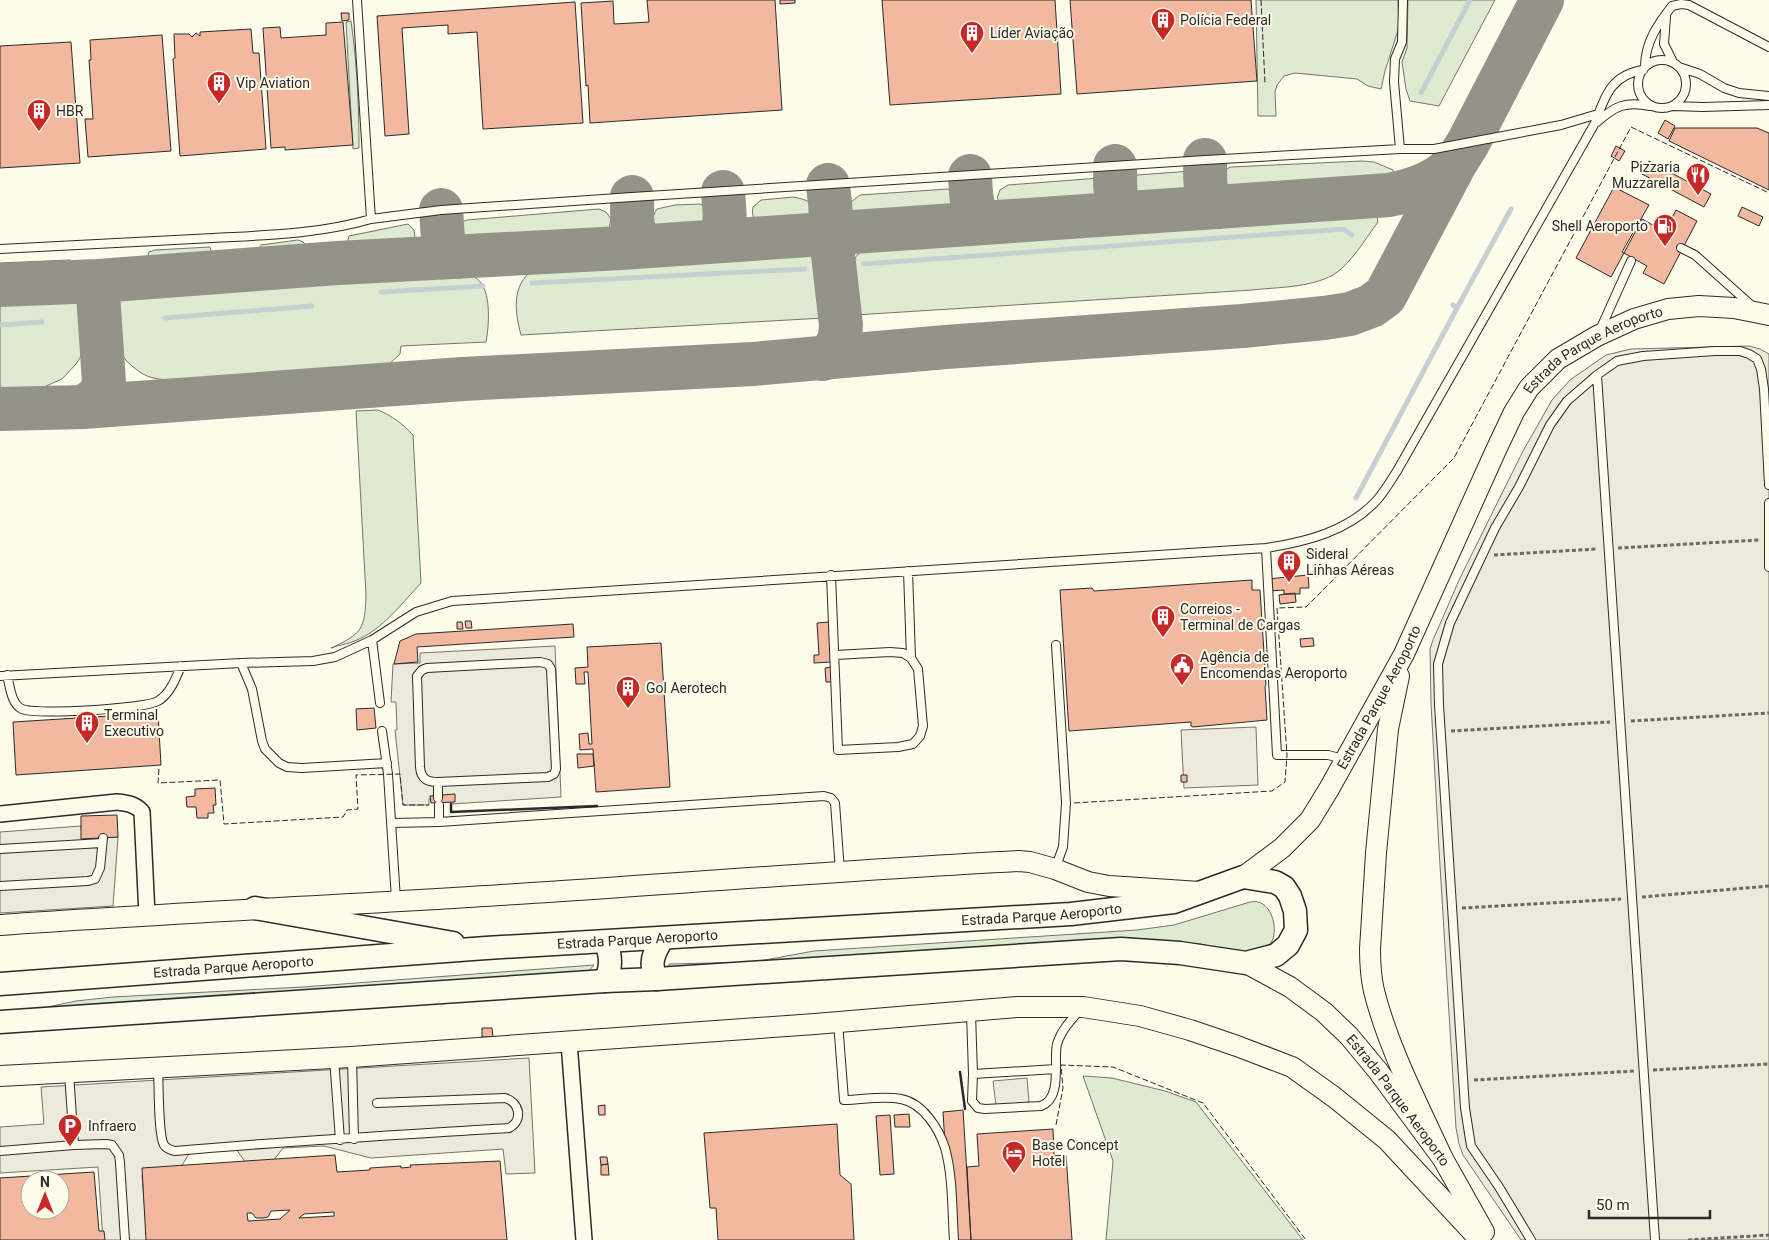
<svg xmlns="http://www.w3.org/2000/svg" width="1769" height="1240" font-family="Roboto,sans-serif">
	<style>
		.green { fill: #deebd1; stroke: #74746e }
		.parking { fill: #eceadb; stroke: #74746e }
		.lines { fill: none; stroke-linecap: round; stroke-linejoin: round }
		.stream { stroke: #c7d0d0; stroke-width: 5 }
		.taxiway { stroke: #94938a; stroke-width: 44 }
		.building { fill: #f2b8a0; stroke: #2b2b2b; fill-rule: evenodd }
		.lane-casing { stroke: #2b2b2b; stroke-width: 10 }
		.street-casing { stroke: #2b2b2b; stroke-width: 18 }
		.secondary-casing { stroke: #2b2b2b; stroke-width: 22 }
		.primary-casing { stroke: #2b2b2b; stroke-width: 25 }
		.path { stroke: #6a6964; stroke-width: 3; stroke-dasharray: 4 2.5; stroke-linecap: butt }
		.lane { stroke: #fdfbea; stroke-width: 8 }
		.street { stroke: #fdfbea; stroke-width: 15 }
		.secondary { stroke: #fdfbea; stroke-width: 20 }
		.primary { stroke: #fdfbea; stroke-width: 22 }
		.fence { stroke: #2b2b2b; stroke-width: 1; stroke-dasharray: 6 2.5; stroke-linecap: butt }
		.wall { stroke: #2b2b2b; stroke-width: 2.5 }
		.labels { text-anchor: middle; stroke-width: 4; stroke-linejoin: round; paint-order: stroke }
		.poi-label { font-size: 14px; fill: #2b2b2b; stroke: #fdfbea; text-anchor: start }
		.street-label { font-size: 14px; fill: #2b2b2b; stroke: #fdfbea }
	</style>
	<rect width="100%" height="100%" fill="#fdfbea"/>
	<path class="green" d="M1256 0H1398L1399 27 1385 71 1381 89 1368 86 1357 79 1295 73 1284 76 1277 85 1275 92 1276 116H1258Z
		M1408 0H1495L1439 106 1410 101 1406 89 1402 62 1407 48Z
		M351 21C357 63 359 105 359 148L353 149 346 22Z
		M1362 161 1374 162 1393 170 1396 177 1395 184 1234 197C1222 192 1221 186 1221 174L1226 169 1231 167Z
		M1192 171 1196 183C1193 188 1189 195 1183 198 1179 199 1171 198 1167 199 1150 200 1131 202 1131 180L1137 175Z
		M1100 178 1104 182 1106 189 1105 196 1098 202 1088 205 1011 210 1002 206 997 198 1000 190 1008 185Z
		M948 189 955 195C955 203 953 207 947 213L850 219 845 218 844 214 846 206 860 195Z
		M794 197C811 201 818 204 821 221L761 225C754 219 751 216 753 207L761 200Z
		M701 204 708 213 709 217 703 229C688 230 637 240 657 209L675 205Z
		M599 209 606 212 611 219 609 229 603 235 474 243C462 241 458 235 457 224L467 220Z
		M1371 214 1377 217 1378 222C1366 238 1350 265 1333 275 1309 288 1278 287 1252 290L855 315C853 301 847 266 858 254 860 252 866 250 868 248Z
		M408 224 414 230 415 238 406 247 351 251 347 244 349 236Z
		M298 240 303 242 306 245 303 251 298 255 259 257 257 251 261 245Z
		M210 247 212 254 210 259 200 262 149 263 147 258 149 252 155 250Z
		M804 249C811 252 819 255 823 262 830 276 826 303 824 318L521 335C514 309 511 281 539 266Z
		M70 260 74 262 75 266 72 270 67 272 0 275V263Z
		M460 272C468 274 476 276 481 283 491 296 489 326 486 342L401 346 400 354 387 366C345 369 303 372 261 375 234 377 164 387 143 374 112 355 110 331 114 298L121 295Z
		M72 296 84 307 89 318 87 347 76 364 62 379 44 387 18 392 0 387V301Z
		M378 410C392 416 402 423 413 435L421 583C402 603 383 629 357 640 349 644 339 645 331 648 362 634 365 629 366 595L356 411Z
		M1250 902C1252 902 1255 901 1258 902 1272 905 1278 929 1272 941 1270 944 1267 947 1264 950L1239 953 1200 944 1163 942 668 972 669 964 754 962 814 951 1137 930 1174 925Z
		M594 965 588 972 38 1009 76 1001 113 997 303 987Z
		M1083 1076 1112 1078 1165 1091 1196 1102 1303 1240H1106L1113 1161Z"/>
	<path class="parking" d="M1749 346 1760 349 1769 354V1240H1521L1463 1155 1459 1144 1456 1128 1439 849 1431 703 1430 649 1433 640 1460 578 1523 451 1552 400 1570 380 1606 355 1631 349Z
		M555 646 561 797 451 804 450 798 429 799V805H403L395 730H397L396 702H391L393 664 420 663V653Z
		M1256 727 1258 785 1184 788 1181 730Z
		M81 826 82 838 118 837 113 906 0 913V832Z
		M529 1058 535 1173 506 1174 503 1149 371 1158 324 1146 283 1148 270 1165 249 1167 236 1149 190 1152 178 1172 142 1175 147 1240H103L98 1167 0 1173V1127L44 1124 41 1087Z
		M1027 1078 1029 1102 996 1106 993 1081Z"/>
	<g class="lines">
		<path class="stream" d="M1421 93 1470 0
			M864 264 1343 229 1352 235
			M532 283 805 269
			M381 292 483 286
			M1457 308 1511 209
			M165 318 312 306
			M0 325 42 322
			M1356 498 1457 308 1453 305"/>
		<path class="taxiway" d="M1205 160C1206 180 1201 197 1221 207
			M1115 166C1116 185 1111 202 1129 213
			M970 176C971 193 970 212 985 223
			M632 197C633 215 628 235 646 246
			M441 210C443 226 439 253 459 257
			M822 234C836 221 829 202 828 185
			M715 241C729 226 724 210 723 192
			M0 285 98 281 338 263 621 248 1389 195C1414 190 1439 182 1456 162
			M823 359 834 350 840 338 841 325 832 246
			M83 407C94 401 101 396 104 383L98 294
			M0 409 83 407 463 379 753 364 946 347 1242 326 1324 318 1350 314 1371 306 1385 296 1456 162 1468 143 1542 0"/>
	</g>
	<path class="building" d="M647 0H775L782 110 590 123 588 85 586 86 581 3 613 1 614 24 649 22Z
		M780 0H795V3L780 4Z
		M882 0H1055L1061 94 890 105Z
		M1070 0H1251L1257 81 1077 94Z
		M575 2 583 123 483 129 477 32 448 34V25L402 28 409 134 385 136 377 16Z
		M341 13H349V20L342 21Z
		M343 22 353 145 285 150V147L271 148 263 28 280 27 281 38 326 35V23Z
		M251 29 253 53H259L266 149 180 156 173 59 175 58 174 34H189L192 37 196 33 200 36V32Z
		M162 35 171 151 88 157 85 119H93L89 60H91L90 40Z
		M71 42 80 163 0 168V46Z
		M1665 120 1675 126 1668 139 1658 133Z
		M1675 128H1757L1769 133V190L1669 141Z
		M1616 146 1625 151 1619 161 1611 156Z
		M1649 161 1711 194 1704 207 1642 174Z
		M1614 187 1649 205 1622 252 1624 253 1611 277 1576 258Z
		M1742 207 1763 217 1759 226 1738 216Z
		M1676 210 1697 221 1664 284 1643 273 1647 266 1624 253 1642 219 1665 232Z
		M1320 564 1325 568 1317 577 1312 572Z
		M1308 575 1309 588H1300V594H1284V590L1269 591 1268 579Z
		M1252 580V590H1260L1266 685 1265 686 1267 720 1193 727 1191 726V722L1069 731 1060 590 1092 588 1094 591Z
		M1295 593 1296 602 1280 604 1279 595Z
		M465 621H471L472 628H466Z
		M457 622H462L463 629H457Z
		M829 622 831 662 814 663V655H819L817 623Z
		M573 624 574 637 417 647 418 662 394 664 400 641 416 634Z
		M1313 638 1314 646 1301 647 1300 639Z
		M661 643 670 787 596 792 593 749 580 750 579 734 588 733 589 744H592L588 672H584L585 684H576L575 668 588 667 587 647Z
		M831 667 832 682H826L825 668Z
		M374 708 376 728 357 730 356 709Z
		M158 713 161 765 16 775 13 722Z
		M577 754H593L594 766 578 768Z
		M1181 775H1187V782H1181Z
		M215 788 216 805H213L214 813H208V818H197L196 807H187L186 797 195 796V789Z
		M455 794V802L431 803 430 796Z
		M117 815 118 837 81 839V816Z
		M482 1028H492L493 1037H482Z
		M605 1105V1115H599L598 1106Z
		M963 1110 971 1240H951L943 1112Z
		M909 1114 910 1127H895L894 1115Z
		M890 1115 894 1174 880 1175 876 1116Z
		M837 1124 840 1175 851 1184 854 1240H718L716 1208H710L704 1133Z
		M1053 1129 1054 1156 1066 1155 1072 1240H971L967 1167 979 1166 977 1134Z
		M335 1155 337 1172 370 1170V1168L401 1166V1168L411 1167 410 1165 500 1161 507 1240H146L142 1168ZM290 1210 280 1219 248 1221 247 1213H252L256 1218H263L268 1217 271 1211ZM334 1212V1216L299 1218 304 1214Z
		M600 1157H607L608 1164 601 1165Z
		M608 1164 609 1175H601V1165Z
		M94 1172 99 1231H104L105 1240H0V1178ZM30 1180H60V1210H30Z"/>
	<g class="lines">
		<defs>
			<path id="lane" d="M357 0 371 219 441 210 632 197 1205 160 1400 149H1434L1561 125 1598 114
				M1666 17 1664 44 1673 62
				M1638 84a24 24 0 1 1 48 0a24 24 0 1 1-48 0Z
				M1645 67C1645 43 1657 25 1672 6L1681 4 1689 5 1769 47
				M1679 67 1700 74 1724 88 1739 93 1769 96
				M1673 106 1703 107 1769 105
				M1597 122C1615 106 1625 101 1650 106
				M1400 149 1394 82 1395 59 1402 42 1403 0
				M1681 248 1695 255 1751 305
				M0 249C71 245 142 242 213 238 266 235 320 234 371 219
				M1600 330 1631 261
				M1597 375 1655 1240
				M1769 503V567
				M1266 548 1277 755H1328L1344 759
				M908 571 911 658
				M831 575 838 750 898 747 913 744 920 736 923 726 918 669 911 658 903 653 890 652 835 655
				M372 640 380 703
				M540 662 548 664 551 669 556 769 554 774 548 777 438 782C427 782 421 779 420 767L417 676 422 670 427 668Z
				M241 663 252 689 262 741 265 749 279 763 287 767 302 768 387 763
				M7 675C10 686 11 704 22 709 36 715 144 709 158 701 170 694 176 678 181 666
				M0 676 241 663 313 661 335 657 372 640 416 612 452 601 1266 548C1306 542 1349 531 1377 500 1385 491 1391 480 1397 471L1595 123C1605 96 1611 75 1643 70
				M382 731 388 774 396 900
				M438 782V798
				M439 805V822
				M392 823 439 822 824 796 831 798 835 803 840 871
				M0 849 102 843
				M1055 869 1063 847 1066 803 1056 645
				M0 886 88 881 95 879 100 868 103 838
				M971 1013 973 1074 972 1101 978 1108 985 1109 1041 1106C1063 1098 1053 1061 1057 1044 1061 1031 1070 1021 1079 1011
				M838 1022 844 1100C862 1100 883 1095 901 1099 923 1103 939 1129 945 1148 953 1176 952 1211 954 1240
				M334 1058 340 1140
				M352 1058 354 1139
				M158 1069C159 1084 158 1135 164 1145 167 1149 170 1150 175 1151 286 1141 398 1135 509 1128 524 1120 519 1102 505 1098L377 1103
				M69 1073 74 1145
				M973 1074 1056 1069
				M0 1151 74 1145 106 1144 112 1145 119 1155 120 1163 125 1240
				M1531 1240 1499 1187 1471 1146 1465 1108 1439 705 1438 664 1450 623 1495 528 1519 487 1550 425 1567 401 1597 375 1617 361 1643 356 1715 351H1740L1749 354 1757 359 1761 369 1764 389 1769 485"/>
			<path id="street" d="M0 814 117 802C127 803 135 804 142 812L147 915
				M569 1042 584 1240"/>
			<g id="secondary">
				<path d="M1399 676 1388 729 1376 853 1370 949C1370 963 1371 978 1374 991 1389 1050 1418 1104 1443 1159"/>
				<path id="s1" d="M1243 877 1282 848 1310 820 1329 789 1404 654 1496 450 1514 412 1529 388 1558 359 1597 336 1634 319 1668 309 1699 306 1734 308 1769 315"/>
				<path d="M0 925C172 913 345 905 517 894 684 883 852 870 1019 861L1030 862 1055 869 1088 882 1109 886 1200 892"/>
				<path id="s2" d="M1246 963 1290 987 1324 1012 1349 1036 1378 1071 1443 1159 1484 1232"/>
				<path d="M0 1076 351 1057 815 1024 1017 1007H1083L1140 1016 1190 1030 1237 1046 1292 1067 1334 1097 1387 1140 1480 1240"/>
			</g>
			<g id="primary">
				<path d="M255 908 453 943"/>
				<path d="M657 979C648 964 654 953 662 939"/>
				<path d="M605 981C612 967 611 957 606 942"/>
				<path id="s3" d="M0 984 486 948 1071 914 1174 902 1243 877 1275 882 1284 887 1290 896 1295 911 1296 930 1288 945 1276 955 1246 963 1180 953 1121 949 657 979 605 981 0 1022"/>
			</g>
		</defs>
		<use href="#lane" class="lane-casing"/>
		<use href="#street" class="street-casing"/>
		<use href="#secondary" class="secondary-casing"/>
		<use href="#primary" class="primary-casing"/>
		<path class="path" d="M1618 548 1759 540
			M1494 555 1597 549
			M1631 721 1769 713
			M1451 731 1610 722
			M1642 897 1769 886
			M1462 908 1621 899
			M1653 1070 1769 1064
			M1474 1080 1635 1071
			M1688 1240 1769 1235"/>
		<use href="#lane" class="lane"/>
		<use href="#street" class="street"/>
		<use href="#secondary" class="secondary"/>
		<use href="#primary" class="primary"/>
		<path class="fence" d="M1261 0 1265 84
			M159 769 158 783 220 780 224 824 343 817 347 810 358 809 356 775 400 774 403 805H429
			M1074 803 1272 791 1285 782 1287 755 1277 608 1306 607 1454 458 1631 127 1769 193
			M1056 1125 1063 1088 1061 1065 1113 1067 1203 1103 1306 1240"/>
		<path class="wall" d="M451 804V812L597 806
			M960 1072 965 1109"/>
	</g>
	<defs>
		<symbol id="building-pin" viewBox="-11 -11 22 30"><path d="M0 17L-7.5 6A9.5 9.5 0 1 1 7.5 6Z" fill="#c62828" stroke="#fdfbea"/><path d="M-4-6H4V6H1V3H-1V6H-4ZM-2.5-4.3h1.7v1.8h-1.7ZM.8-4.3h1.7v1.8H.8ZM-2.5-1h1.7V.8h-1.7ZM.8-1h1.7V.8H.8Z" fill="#fff"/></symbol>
		<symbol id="restaurant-pin" viewBox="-11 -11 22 30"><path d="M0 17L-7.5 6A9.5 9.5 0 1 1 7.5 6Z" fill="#c62828" stroke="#fdfbea"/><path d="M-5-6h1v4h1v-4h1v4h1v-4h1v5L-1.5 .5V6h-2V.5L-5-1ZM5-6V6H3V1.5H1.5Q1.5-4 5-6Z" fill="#fff"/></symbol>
		<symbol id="fuel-pin" viewBox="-11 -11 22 30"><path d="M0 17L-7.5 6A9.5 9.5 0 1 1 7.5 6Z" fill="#c62828" stroke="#fdfbea"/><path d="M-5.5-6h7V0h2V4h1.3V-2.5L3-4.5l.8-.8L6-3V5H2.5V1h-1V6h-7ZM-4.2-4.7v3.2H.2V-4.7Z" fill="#fff"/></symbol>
		<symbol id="civic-pin" viewBox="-11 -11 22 30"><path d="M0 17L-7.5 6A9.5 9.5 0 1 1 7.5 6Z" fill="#c62828" stroke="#fdfbea"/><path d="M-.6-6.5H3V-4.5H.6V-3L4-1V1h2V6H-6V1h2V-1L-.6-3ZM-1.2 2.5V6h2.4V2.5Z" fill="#fff"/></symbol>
		<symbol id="parking-pin" viewBox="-11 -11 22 30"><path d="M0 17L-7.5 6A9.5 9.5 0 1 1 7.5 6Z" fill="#c62828" stroke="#fdfbea"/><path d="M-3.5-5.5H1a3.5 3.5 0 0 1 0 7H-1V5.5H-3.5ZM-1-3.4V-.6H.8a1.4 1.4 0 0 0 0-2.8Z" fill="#fff"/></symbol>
		<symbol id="hotel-pin" viewBox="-11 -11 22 30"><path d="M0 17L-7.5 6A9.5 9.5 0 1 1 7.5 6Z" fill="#c62828" stroke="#fdfbea"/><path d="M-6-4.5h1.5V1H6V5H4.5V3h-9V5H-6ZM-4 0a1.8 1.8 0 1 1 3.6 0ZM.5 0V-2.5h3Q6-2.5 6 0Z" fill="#fff"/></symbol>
	</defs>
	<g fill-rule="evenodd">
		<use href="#building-pin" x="1149" y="6" width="28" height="38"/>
		<use href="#building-pin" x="958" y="19" width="28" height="38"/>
		<use href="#building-pin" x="205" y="69" width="28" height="38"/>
		<use href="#building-pin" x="25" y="97" width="28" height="38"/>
		<use href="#restaurant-pin" x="1684" y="161" width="28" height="38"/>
		<use href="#fuel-pin" x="1651" y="212" width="28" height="38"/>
		<use href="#building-pin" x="1275" y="548" width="28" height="38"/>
		<use href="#building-pin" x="1149" y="603" width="28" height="38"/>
		<use href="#civic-pin" x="1168" y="651" width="28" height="38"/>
		<use href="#building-pin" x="614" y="674" width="28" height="38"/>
		<use href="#building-pin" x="73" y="709" width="28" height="38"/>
		<use href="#parking-pin" x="56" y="1112" width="28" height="38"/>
		<use href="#hotel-pin" x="1000" y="1139" width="28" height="38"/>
	</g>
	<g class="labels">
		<g class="poi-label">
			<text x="1180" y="25">Polícia Federal</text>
			<text x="990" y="38">Líder Aviação</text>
			<text x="236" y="88">Vip Aviation</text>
			<text x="56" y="116">HBR</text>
			<text x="1680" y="172" text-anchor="end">Pizzaria<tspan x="1680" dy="16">Muzzarella</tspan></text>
			<text x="1648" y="231" text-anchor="end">Shell Aeroporto</text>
			<text x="1306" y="559">Sideral<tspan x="1306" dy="16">Linhas Aéreas</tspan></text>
			<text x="1180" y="614">Correios -<tspan x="1180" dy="16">Terminal de Cargas</tspan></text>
			<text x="1200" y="662">Agência de<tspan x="1200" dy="16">Encomendas Aeroporto</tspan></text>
			<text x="646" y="693">Gol Aerotech</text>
			<text x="104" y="720">Terminal<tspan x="104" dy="16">Executivo</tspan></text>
			<text x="88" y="1131">Infraero</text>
			<text x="1032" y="1150">Base Concept<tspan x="1032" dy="16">Hotel</tspan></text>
		</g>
		<g class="street-label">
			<text dy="5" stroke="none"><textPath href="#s1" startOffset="649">Estrada Parque Aeroporto</textPath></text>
			<text dy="5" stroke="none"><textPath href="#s1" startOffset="229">Estrada Parque Aeroporto</textPath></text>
			<text dy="5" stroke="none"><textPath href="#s3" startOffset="1044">Estrada Parque Aeroporto</textPath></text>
			<text dy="5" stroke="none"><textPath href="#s3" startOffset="639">Estrada Parque Aeroporto</textPath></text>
			<text dy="5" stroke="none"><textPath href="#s3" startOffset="234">Estrada Parque Aeroporto</textPath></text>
			<text dy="5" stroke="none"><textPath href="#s2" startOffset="208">Estrada Parque Aeroporto</textPath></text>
		</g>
	</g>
	<g transform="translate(45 1195)"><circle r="24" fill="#fdfbea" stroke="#a9a89e"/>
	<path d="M0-4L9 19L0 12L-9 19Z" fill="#c62828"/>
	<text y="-8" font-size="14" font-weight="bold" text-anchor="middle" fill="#2b2b2b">N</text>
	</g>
	<path d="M1589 1210v8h121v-8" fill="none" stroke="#2b2b2b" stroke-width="2.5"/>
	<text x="1596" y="1210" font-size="15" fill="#2b2b2b" stroke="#fdfbea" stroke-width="4" paint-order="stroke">50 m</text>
</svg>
